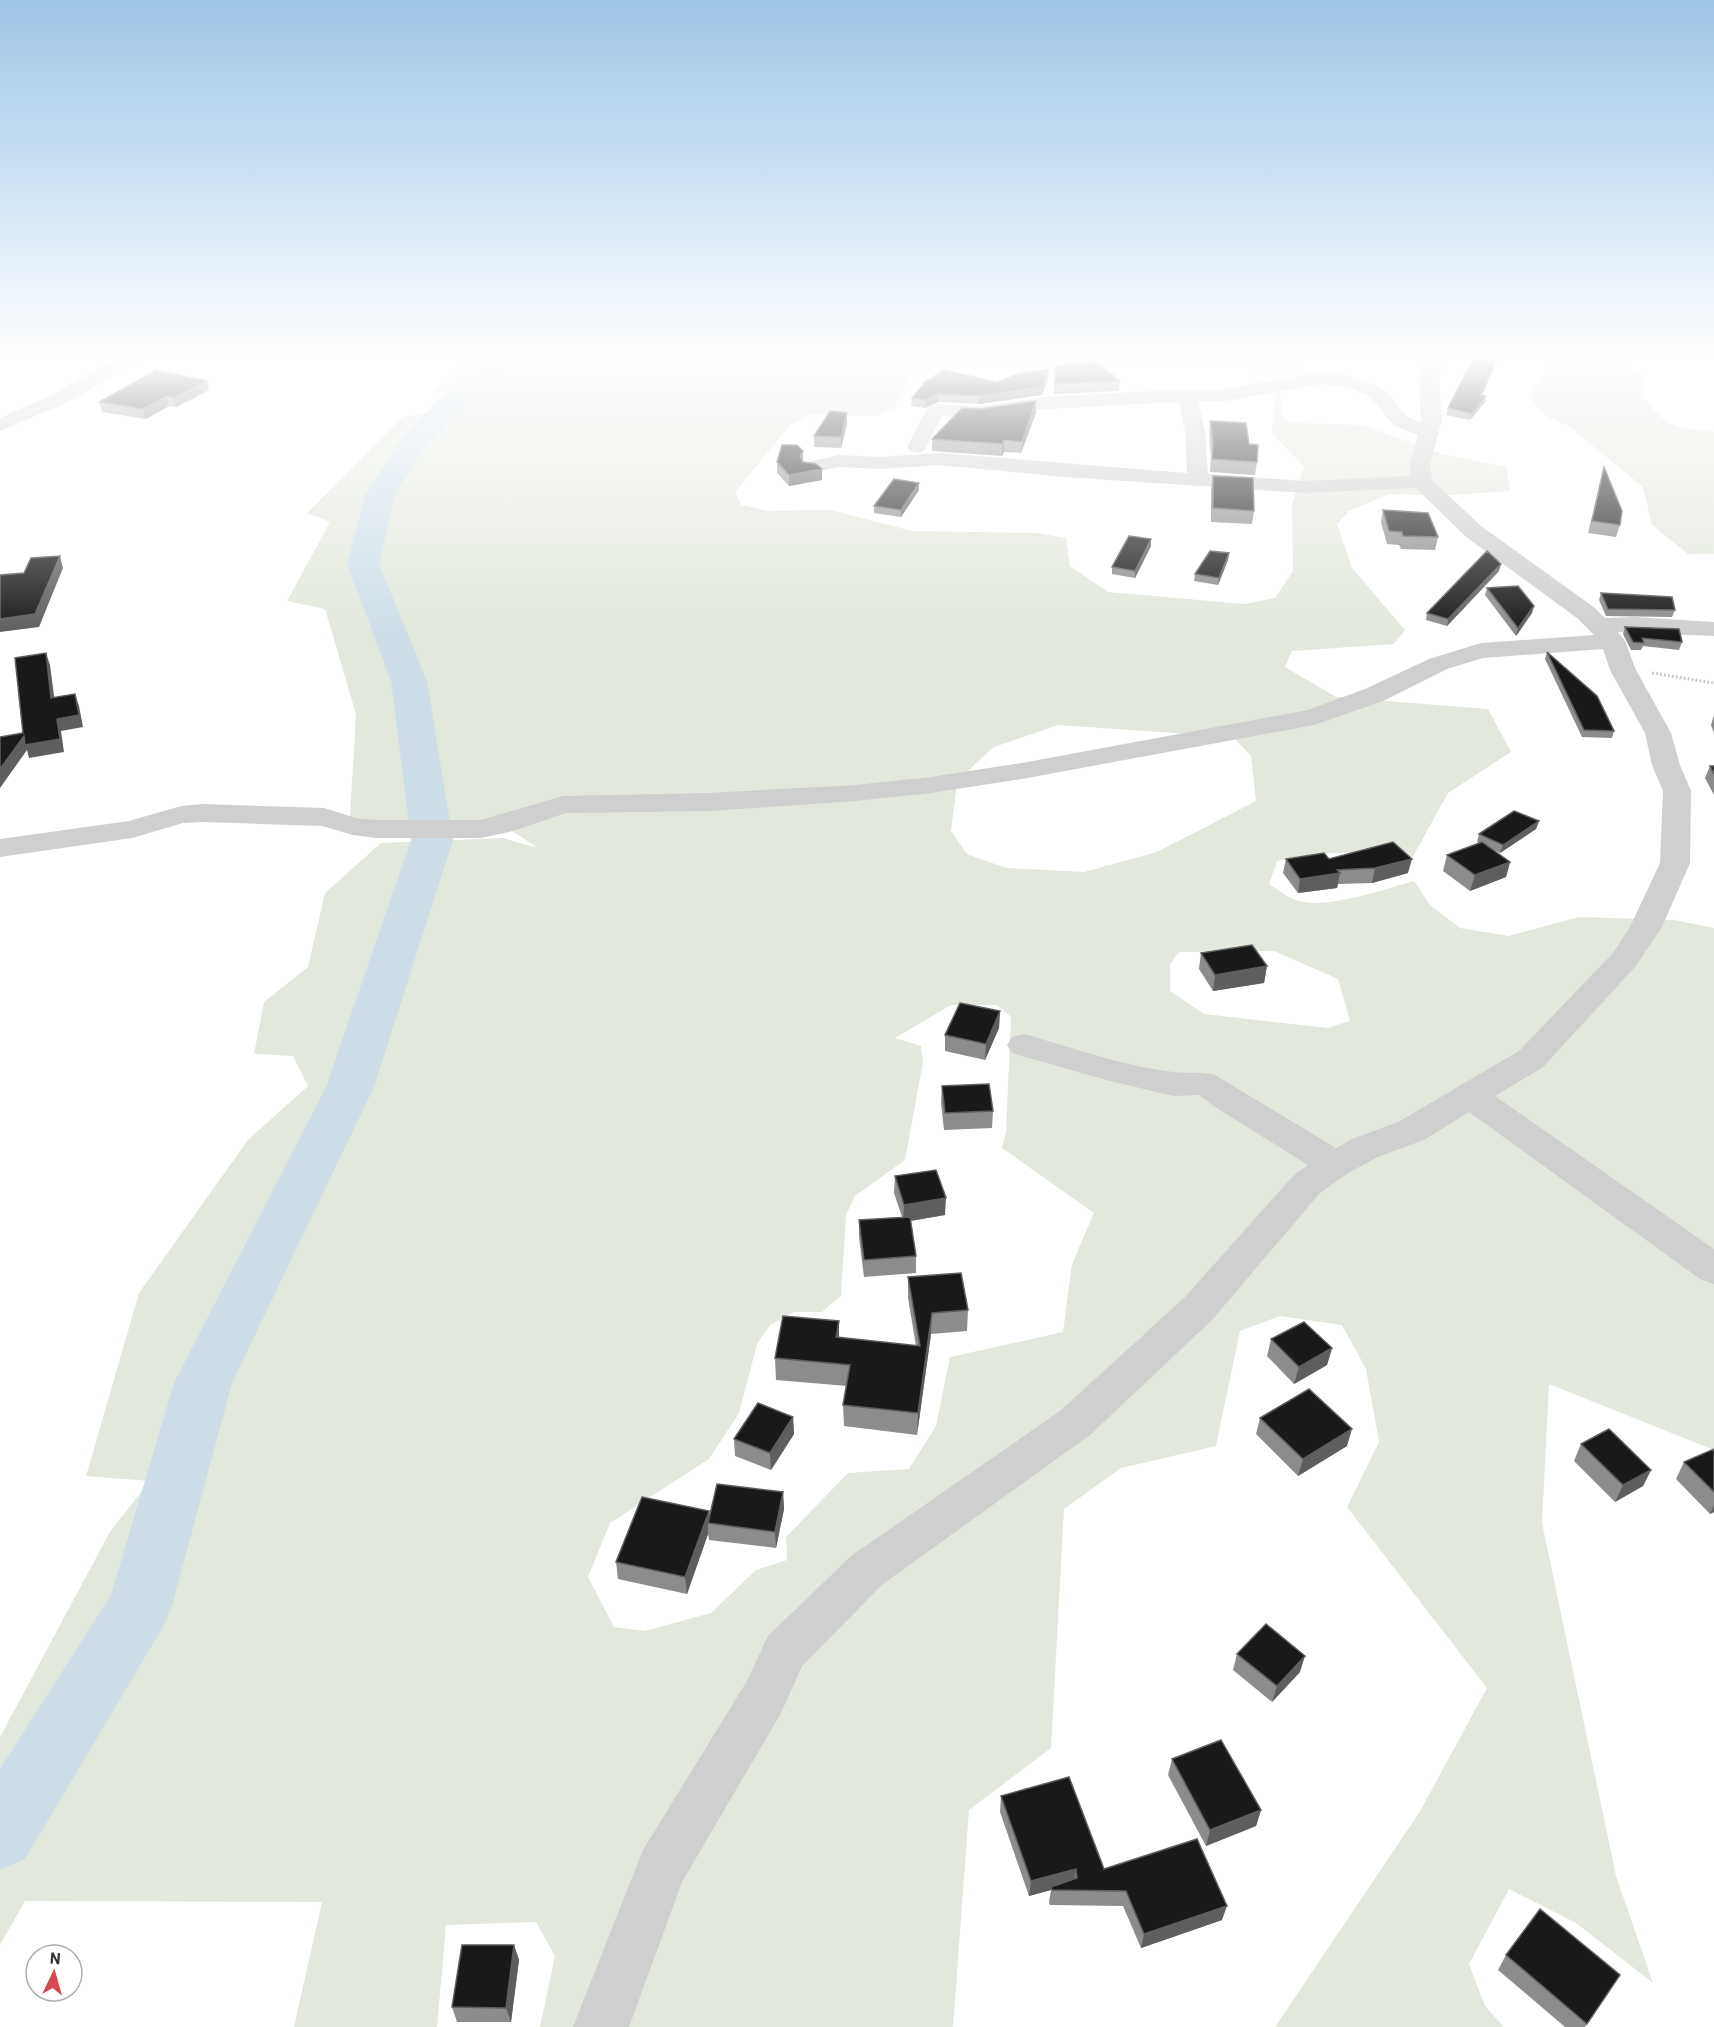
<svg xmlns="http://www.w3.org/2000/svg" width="1714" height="2027" font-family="Barlow,sans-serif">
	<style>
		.green { fill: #e2e8dc; fill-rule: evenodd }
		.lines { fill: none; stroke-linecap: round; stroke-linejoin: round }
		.river { fill: #cedee8; fill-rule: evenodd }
		.path { stroke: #c9c9c9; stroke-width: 3; stroke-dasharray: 2 2; stroke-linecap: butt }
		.minor { fill: #cfcfcf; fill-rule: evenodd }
		.wall { fill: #8c8c8c }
		.shaded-wall { fill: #5e5e5e }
		.building { fill: #191919; stroke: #5e5e5e; stroke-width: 1.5 }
	</style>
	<rect width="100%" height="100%" fill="#fff"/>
	<path class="green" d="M478 353H1288L1300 365 1280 394 1283 419 1295 423 1362 425 1442 454 1506 467 1510 491 1435 496 1389 494 1349 511 1337 524 1352 568 1405 630 1394 644 1292 651 1285 667 1336 697 1488 709 1511 752 1448 793 1411 860C1362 852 1326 849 1277 861L1269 884C1277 889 1285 895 1293 899 1320 912 1386 889 1414 881L1430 905 1460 928 1508 936 1579 917 1674 920 1714 928V1450L1549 1384 1542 1523 1616 1876 1653 1983 1576 1923 1509 1889 1469 1964 1485 2006 1504 2027H1275L1419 1813 1487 1688 1347 1507 1379 1442 1366 1369 1342 1325 1280 1316 1240 1331 1216 1446 1121 1468 1064 1509 1051 1748 969 1810 953 2027H540L555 1956 536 1922 446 1925 437 2027H294L322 1902 25 1901 0 1945V1737L111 1530 150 1481 86 1476 139 1293 248 1140 308 1086 293 1056 254 1054 264 1002 308 967 325 893 381 843 503 838 538 848 503 825 414 826 350 817 356 714 325 609 287 601 330 522 307 513 403 417 425 414 447 394 434 391ZM1231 361 1277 376 1272 433 1304 467 1292 504 1293 571 1275 598 1244 604 1108 592 1070 566 1066 538 1036 533 912 531 832 510 769 511 741 505 735 492 790 425 814 414 874 416 894 408 911 377 931 370 1042 365 1157 368ZM1058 725 1233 737 1251 756 1256 801 1157 852 1084 872 1006 868 967 854 951 831 957 784 974 765 994 747ZM1274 951 1338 979 1350 1021 1328 1028 1204 1014 1170 991V964L1179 952ZM951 1005H997L1011 1017 1006 1132 1002 1148 1094 1213 1072 1264 1063 1332 950 1357 936 1426 909 1469 848 1473 786 1537 787 1560 756 1570 711 1613 645 1631 614 1627 588 1577 610 1523 709 1459 739 1413 757 1344 770 1325 794 1312H822L841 1296 846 1215 855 1196 905 1160 923 1062 921 1046 895 1038Z
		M1557 359 1615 360 1646 377 1643 397C1667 428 1676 427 1714 432V554H1688L1652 525 1643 487 1570 427 1546 416 1528 395Z"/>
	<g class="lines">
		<path class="river" d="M505 353H541L537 359 519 366 471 399 424 448 395 495 379 564 427 681 453 840 374 1087 232 1383 172 1606 163 1627 25 1859 0 1870V1769L111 1595 174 1383 326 1087 411 840 391 681 347 564 365 495 403 437 451 387Z"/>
		<path class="path" d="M1652 673 1714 683"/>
		<path class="minor" d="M125 353H147L145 357 66 403 0 431V418L52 395Z
			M1429 353H1447L1439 378 1442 420 1430 463 1432 480 1481 526 1595 608 1605 618 1635 617 1714 622V636L1618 632 1625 641 1636 670 1671 733 1680 765 1691 791 1690 863 1662 927 1635 967 1543 1067 1495 1096 1714 1249V1284L1700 1279 1469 1112 1424 1140 1378 1157 1348 1173 1319 1194 1212 1320 1090 1435 883 1584 802 1666 781 1713 682 1882 629 2027H573L643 1850 747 1681 768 1636 851 1556 1060 1411 1184 1298 1293 1176 1308 1165 1215 1107 1199 1095 1174 1096 1110 1081 1012 1053 1007 1045 1012 1037 1024 1034C1071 1047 1125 1067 1174 1072 1188 1074 1201 1071 1215 1075L1336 1148 1352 1139 1398 1122 1519 1051 1613 953 1630 927 1660 863 1663 791 1652 765 1645 733 1610 670 1603 649 1483 658 1447 669 1383 701 1314 725 1022 779 931 793 856 801 709 811 566 813 513 831 481 838H376L353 835 322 826 202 822 183 823 132 838 0 857V839L129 821 181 806 202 804 324 808 356 818 376 820H481L563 796 709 793 856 785 931 777 1022 763 1308 710 1365 689 1429 659 1481 643 1594 635 1577 618 1465 536 1416 488 1304 493 1065 477 940 465 880 469 838 467 812 473 805 471 802 467 805 463 838 455 880 457 940 453 1187 473 1185 432 1179 402 1045 409 979 418 942 416 924 451 917 453 910 451 907 447 927 408 938 404 979 406 1045 397 1169 390H1220L1321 372 1351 376 1380 387 1389 394 1407 417 1421 422 1419 378ZM1321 384 1347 387 1366 395 1375 402 1393 425 1418 435 1410 463 1411 476 1304 481 1208 474 1205 432 1198 402H1220Z"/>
	</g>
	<path class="wall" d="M1497 360 1495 366 1482 395 1486 396 1485 402 1470 420 1446 415 1448 408Z
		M1055 366 1120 381 1119 391 1054 394Z
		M1049 376 1042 395 979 404 938 402 925 408 911 406 912 398 997 382Z
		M209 390 176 407 169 406 146 419 102 412 99 402Z
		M1036 401V413L1021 453 1004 452 1002 456 932 451V439L980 409Z
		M1210 421 1257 462 1255 475 1210 472 1211 456 1209 434Z
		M847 424 841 448 814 447V436Z
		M777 462H803L822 480 789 486 777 473Z
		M1604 467 1620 525 1616 537 1588 533Z
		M1213 476 1254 511 1252 524 1211 522V489Z
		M919 483V490L901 517 874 513V506Z
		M1383 510 1438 537 1435 550 1401 549 1399 545 1387 544 1381 522Z
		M1151 546 1135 578 1112 574V567Z
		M1229 553 1228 560 1218 585 1194 581 1195 574Z
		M1499 571 1447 626 1426 620 1427 613Z
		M1487 588 1534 606 1532 613 1516 636 1485 595Z
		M1601 593 1675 610 1672 617 1606 616 1599 600Z
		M1625 627 1682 642 1679 650 1643 646 1641 650H1631L1623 634Z
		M1547 652 1614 731 1612 738 1582 737 1545 659Z
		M1714 715V733L1711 725Z
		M1710 766H1714V795L1705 778Z
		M1539 821 1536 829 1500 853 1494 850 1510 862 1506 877 1470 891 1443 871 1447 855 1479 843 1477 842 1479 834Z
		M1286 859H1329L1408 873 1372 883 1338 884 1337 888 1298 893 1283 873Z
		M1201 953 1267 966 1264 983 1213 991 1199 969Z
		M1000 1011 999 1028 985 1060 945 1051V1035Z
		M942 1086 993 1111 992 1128 944 1130 941 1103Z
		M895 1176 945 1215 911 1221 916 1256V1273L864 1277 859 1237V1220L902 1217 894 1193Z
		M908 1277 968 1310 967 1331 931 1334 917 1435 844 1426 843 1405 847 1386 776 1380 775 1358 839 1321V1337L916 1346 908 1298Z
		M1271 1339 1332 1348 1327 1365 1294 1384 1267 1356Z
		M793 1417 794 1434 771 1470 735 1456 734 1439Z
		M1260 1418 1347 1446 1298 1476 1256 1434Z
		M1581 1444 1651 1470 1643 1486 1615 1502 1574 1461Z
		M1714 1449V1512L1710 1514 1676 1479 1684 1462Z
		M783 1492 784 1509 776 1548 709 1540 708 1534 687 1594 618 1579 616 1562 709 1511 710 1515Z
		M1237 1654 1300 1672 1272 1702 1233 1670Z
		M1172 1759 1261 1810 1256 1826 1206 1846 1168 1775Z
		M1001 1796 1104 1869 1222 1920 1141 1948 1123 1906 1050 1905 1049 1902 1051 1890 1029 1896 1000 1812Z
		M514 1945 519 1960 511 2022H457L452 2007Z
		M1506 1955 1620 1975 1585 2027H1565L1498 1970Z"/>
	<path class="shaded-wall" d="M1497 360 1495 366 1480 401 1481 395Z
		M1049 369V376L1042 395 979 404V396Z
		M207 381 209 390 176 407 174 398Z
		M938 394V402L925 408V400Z
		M167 396 169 406 146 419 143 409Z
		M1486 396 1485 402 1470 420 1472 414Z
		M1036 401V413L1021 453 1022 442Z
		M847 413V424L841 448V437Z
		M1004 440V452L1002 456V444Z
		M803 451V462L800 456Z
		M822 469V480L789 486V475Z
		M919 483V490L901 517V510Z
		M1151 539V546L1135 578V571Z
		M1229 553 1228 560 1218 585 1219 578Z
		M60 556 63 568 39 627 0 632V619Z
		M1501 564 1499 571 1447 626 1448 619Z
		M1534 606 1532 613 1516 636 1518 628Z
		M46 653 50 665 56 711 51 698Z
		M75 694 79 706 83 727 61 731 64 752 29 758 27 750 0 788V769L24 736 57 719Z
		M1539 821 1536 829 1500 853 1503 845Z
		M1412 859 1408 873 1372 883 1375 868Z
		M1510 862 1506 877 1470 891 1475 875Z
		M1340 873 1337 888 1298 893 1300 879Z
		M1267 966 1264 983 1213 991 1215 975Z
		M1000 1011 999 1028 985 1060 986 1044Z
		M946 1198 945 1215 903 1222 904 1205Z
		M932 1313 931 1334 917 1435 918 1413Z
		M839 1321V1342L836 1337Z
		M1332 1348 1327 1365 1294 1384 1299 1367Z
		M793 1417 794 1434 771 1470 770 1453Z
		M1352 1429 1347 1446 1298 1476 1303 1459Z
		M1651 1470 1643 1486 1615 1502 1623 1485Z
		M783 1492 784 1509 776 1548 775 1532Z
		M1714 1505V1512L1710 1514Z
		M709 1511 710 1524 708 1523V1534L687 1594 685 1577Z
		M1305 1656 1300 1672 1272 1702 1277 1686Z
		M1261 1810 1256 1826 1206 1846 1210 1830Z
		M1076 1869 1074 1884 1051 1887V1890L1029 1896 1031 1881Z
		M1227 1906 1222 1920 1141 1948 1144 1934Z
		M514 1945 519 1960 511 2022 506 2008Z"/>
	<path class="building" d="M1473 359 1497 360 1481 395 1486 396 1472 414 1448 408Z
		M1095 361 1120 381 1055 384V366Z
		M1049 369 1043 387 979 396 938 394 925 400 912 398 925 382 944 370 997 382 1020 373Z
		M156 370 207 381 174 398 167 396 143 409 99 402Z
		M1036 401 1022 442 1004 440 1002 444 932 439 962 408 980 409Z
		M830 411 847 413 841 437 814 436Z
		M1210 421 1246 423 1249 444 1258 445 1257 462 1212 459 1213 443Z
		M782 445H797L803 451 800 456 803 462 816 464 822 469 789 475 777 462Z
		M1604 467 1622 511 1620 525 1592 521Z
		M1213 476 1253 478 1254 511 1213 508Z
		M894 479 919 483 901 510 874 506Z
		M1383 510 1428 513 1438 537 1403 536 1402 532 1389 531Z
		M1129 536 1151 539 1135 571 1112 567Z
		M1210 551 1229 553 1219 578 1195 574Z
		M1487 551 1501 564 1448 619 1427 613Z
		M60 556 35 614 0 619V575L24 573 31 558Z
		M1518 586 1534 606 1518 628 1487 588Z
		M1601 593 1672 597 1675 610 1608 609Z
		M1625 627 1679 629 1682 642 1642 638 1644 643 1633 642Z
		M1547 652 1597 696 1614 731 1584 730Z
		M46 653 51 698 75 694 79 715 57 719 60 739 25 745 24 736 0 769V737L23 733 15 658Z
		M1710 766H1714V774Z
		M1514 811 1539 821 1503 845 1479 834Z
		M1393 842 1412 859 1375 868 1337 870 1340 873 1300 879 1286 859 1324 853 1329 859Z
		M1482 842 1510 862 1475 875 1447 855Z
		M1252 945 1267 966 1215 975 1201 953Z
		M960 1003 1000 1011 986 1044 945 1035Z
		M989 1084 993 1111 945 1113 942 1086Z
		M936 1170 946 1198 904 1205 895 1176Z
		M910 1217 916 1256 864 1260 859 1220Z
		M961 1273 968 1310 932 1313 918 1413 843 1405 850 1365 775 1358 783 1316 839 1321 836 1337 920 1346 908 1277Z
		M1304 1322 1332 1348 1299 1367 1271 1339Z
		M1309 1389 1352 1429 1303 1459 1260 1418Z
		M758 1403 793 1417 770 1453 734 1439Z
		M1609 1429 1651 1470 1623 1485 1581 1444Z
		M1714 1449V1492L1684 1462Z
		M717 1484 783 1492 775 1532 708 1523Z
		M642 1497 709 1511 685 1577 616 1562Z
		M1266 1624 1305 1656 1277 1686 1237 1654Z
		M1221 1740 1261 1810 1210 1830 1172 1759Z
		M1069 1777 1104 1869 1197 1839 1227 1906 1144 1934 1126 1891 1052 1890 1051 1887 1077 1878 1076 1869 1031 1881 1001 1796Z
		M1540 1909 1620 1975 1587 2024 1506 1955Z
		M462 1945H514L506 2008 452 2007Z"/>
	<linearGradient id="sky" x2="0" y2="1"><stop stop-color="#9dc5e8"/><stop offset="0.56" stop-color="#fff"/><stop offset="1" stop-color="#fff" stop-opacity="0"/></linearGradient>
	<rect width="1714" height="636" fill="url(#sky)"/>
	<g transform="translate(54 1973) rotate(5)"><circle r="28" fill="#ffffff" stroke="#adadad" stroke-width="1.5"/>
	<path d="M0-4.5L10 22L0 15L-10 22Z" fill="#d5484f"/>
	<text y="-9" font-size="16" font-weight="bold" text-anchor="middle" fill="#323232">N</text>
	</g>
</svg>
